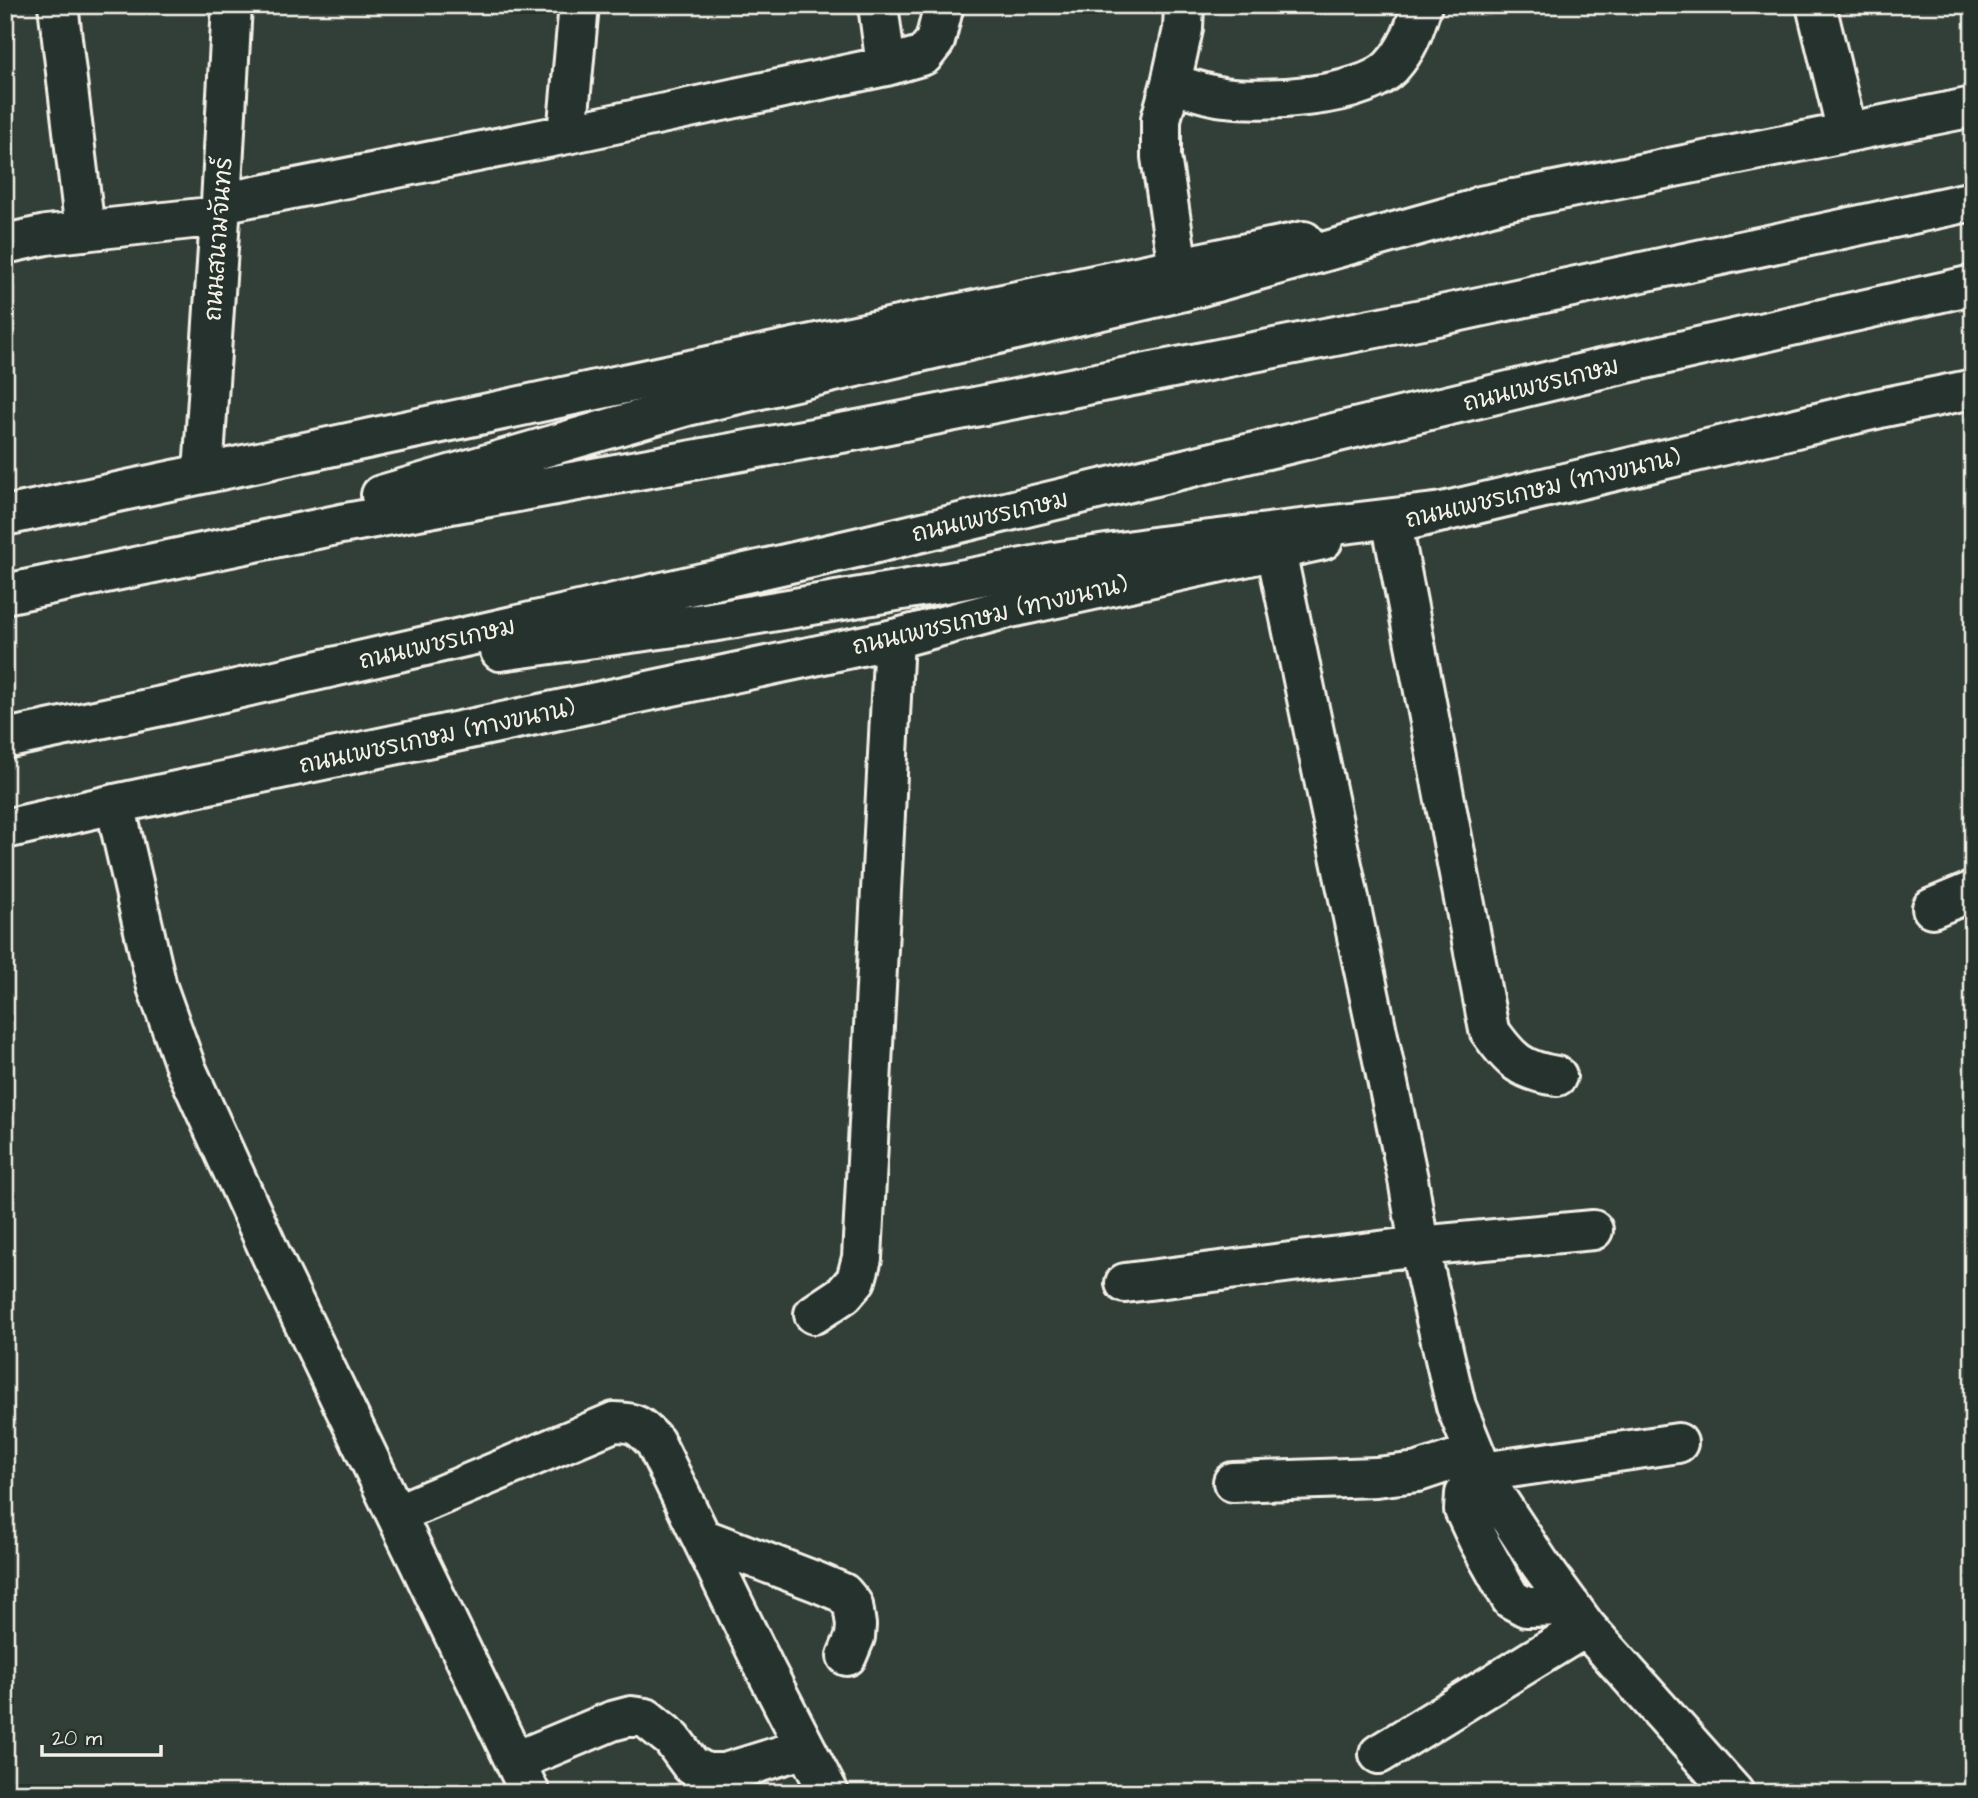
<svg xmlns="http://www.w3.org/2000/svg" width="1978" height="1798" font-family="'Architects Daughter','Playpen Sans Thai',sans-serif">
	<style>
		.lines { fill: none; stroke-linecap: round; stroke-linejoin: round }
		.minor-casing { stroke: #f4f1e8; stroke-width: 44 }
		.major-casing { stroke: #f4f1e8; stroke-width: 44 }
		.highway-casing { stroke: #f4f1e8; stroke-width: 44 }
		.minor { stroke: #26332d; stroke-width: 38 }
		.major { stroke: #26332d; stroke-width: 38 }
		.highway { stroke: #26332d; stroke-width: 38 }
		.labels { text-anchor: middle; stroke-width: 5; stroke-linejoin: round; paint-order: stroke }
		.street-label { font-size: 24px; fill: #f4f1e8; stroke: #26332d }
	</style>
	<rect width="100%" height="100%" fill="#323e38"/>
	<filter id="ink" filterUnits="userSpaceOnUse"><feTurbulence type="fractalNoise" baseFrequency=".0143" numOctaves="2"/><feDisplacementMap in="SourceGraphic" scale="14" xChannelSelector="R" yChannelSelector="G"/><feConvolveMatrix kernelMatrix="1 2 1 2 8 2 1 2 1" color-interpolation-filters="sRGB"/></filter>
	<g filter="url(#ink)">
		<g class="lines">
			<defs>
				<path id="minor" d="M58 5 85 231
					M878 5 886 66
					M1816 5 1847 132
					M1171 83C1188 88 1207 95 1224 97 1264 102 1362 98 1391 67 1409 47 1414 30 1422 5
					M567 134 579 5
					M221 203 567 134 886 66 924 55 935 41 944 5
					M5 244 46 235 219 216
					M1178 267 1161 157V119L1171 83 1183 29 1184 5
					M203 473 221 203 232 5
					M1392 524 1489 1030C1510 1060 1521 1071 1557 1076
					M1276 551 1408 1179 1419 1246 1456 1406 1488 1485 1540 1564 1586 1627 1734 1793
					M115 804 157 987 186 1068 272 1257 530 1793
					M1932 908 1973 891
					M1125 1283 1419 1246 1593 1230
					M814 1314 844 1294 856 1280 862 1258 894 639
					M1233 1482 1376 1477 1418 1472 1475 1453
					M396 1514 614 1422C636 1422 640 1426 655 1442L766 1671 829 1793
					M702 1538 817 1582 843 1593 853 1605 856 1625 855 1637 847 1656
					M1571 1606 1526 1607 1511 1599 1478 1540 1464 1510 1465 1494 1483 1472 1678 1443
					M1379 1754 1586 1627
					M516 1761 612 1721 631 1716 646 1718 672 1739 691 1765 706 1773H725L805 1748"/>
				<path id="major" d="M1480 206 1973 107
					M5 516 812 344 1304 241
					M1409 520 1880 408 1973 389
					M5 829 115 804 894 639 1001 610 1323 540"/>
				<path id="highway" d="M381 495 687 406 1184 291 1512 199
					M5 594 341 524 863 429 1437 316 1973 201
					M500 651 711 622 950 582 1054 562 1160 546 1443 512
					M5 739 166 705 860 547 1596 370 1973 285"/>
			</defs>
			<use href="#minor" class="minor-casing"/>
			<use href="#major" class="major-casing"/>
			<use href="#highway" class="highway-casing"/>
			<use href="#minor" class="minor"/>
			<use href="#major" class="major"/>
			<use href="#highway" class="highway"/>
		</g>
	</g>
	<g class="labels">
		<g class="street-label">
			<text transform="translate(218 239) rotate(-86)" y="8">ถนนสนามจันทร์</text>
			<text transform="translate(1541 384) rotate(-14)" y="8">ถนนเพชรเกษม</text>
			<text transform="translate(1543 488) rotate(-13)" y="8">ถนนเพชรเกษม (ทางขนาน)</text>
			<text transform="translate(990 516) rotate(-13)" y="8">ถนนเพชรเกษม</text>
			<text transform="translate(990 615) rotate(-13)" y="8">ถนนเพชรเกษม (ทางขนาน)</text>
			<text transform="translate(437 643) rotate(-13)" y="8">ถนนเพชรเกษม</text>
			<text transform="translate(437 736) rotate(-12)" y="8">ถนนเพชรเกษม (ทางขนาน)</text>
		</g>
	</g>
	<rect width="1978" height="1798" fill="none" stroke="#26332d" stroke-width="28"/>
	<rect x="14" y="14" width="1950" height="1770" fill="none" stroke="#f4f1e8" stroke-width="2.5" filter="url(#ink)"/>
	<path d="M42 1745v10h119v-10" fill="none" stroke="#f4f1e8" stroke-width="3.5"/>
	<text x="52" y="1745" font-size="21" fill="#f4f1e8" stroke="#26332d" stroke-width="5" paint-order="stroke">20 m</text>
</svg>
